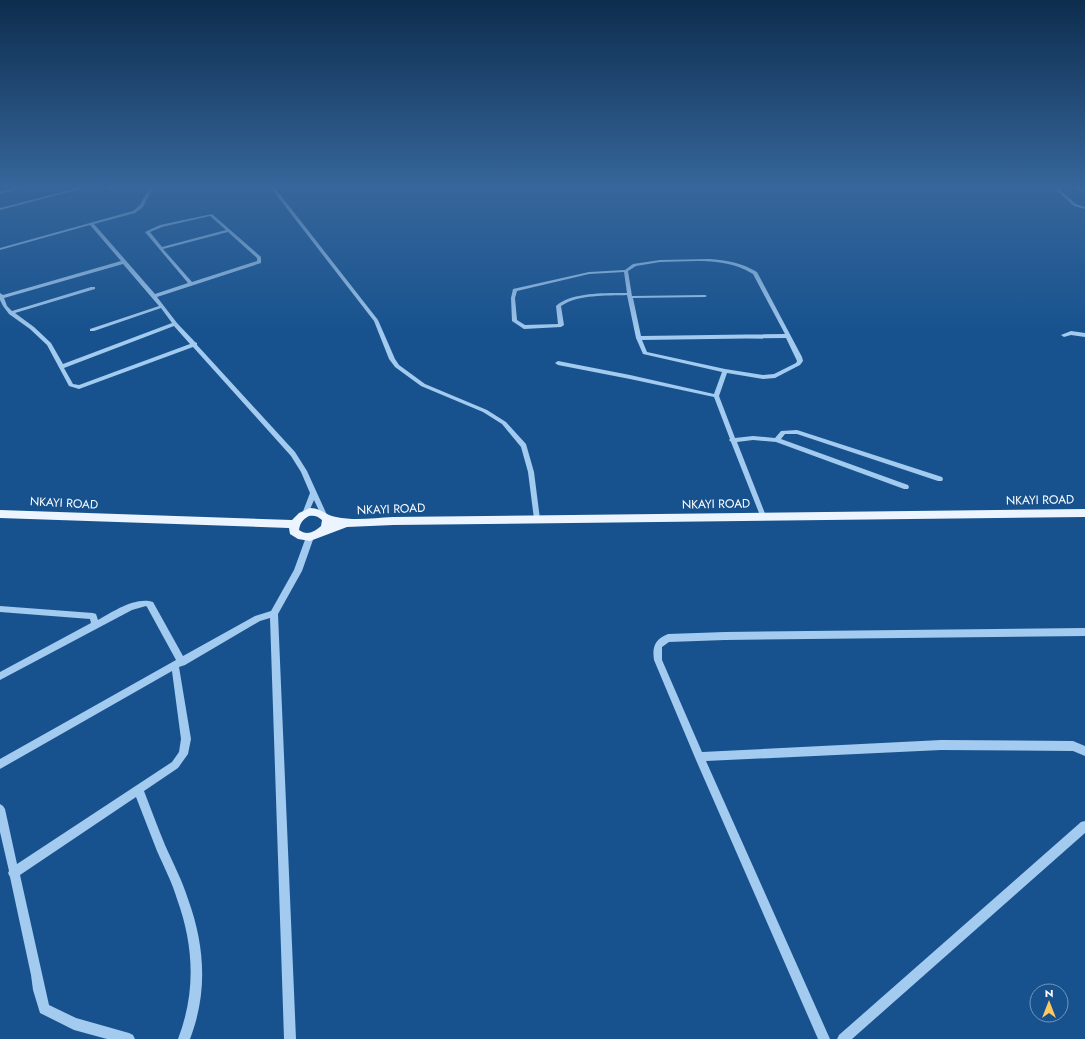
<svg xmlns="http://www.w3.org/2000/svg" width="1085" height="1039" font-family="Jost,sans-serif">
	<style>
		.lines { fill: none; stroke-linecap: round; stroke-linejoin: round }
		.minor { fill: #a3caef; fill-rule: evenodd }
		.major { fill: #ebf4ff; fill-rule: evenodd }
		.labels { text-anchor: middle; stroke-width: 3; stroke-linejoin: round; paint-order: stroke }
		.street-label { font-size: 12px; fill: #fff; stroke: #17528e }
	</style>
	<rect width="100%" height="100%" fill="#17528e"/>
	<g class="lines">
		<path class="minor" d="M17 188H24L0 194V192Z
			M78 188H85L0 210V208Z
			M107 188H111L113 190 110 191Z
			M149 188H153L143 207 135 213 94 224 155 294 188 283 145 232 160 225 212 214 261 257V263L157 297 177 323 195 342 197 343V345L295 452 307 471 327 515 326 517H322L314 500 307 516H303L302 514 310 493 301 472 291 456 193 347 79 389 69 386 47 345 30 329 9 314 3 306 0 300V293L3 295 121 261 90 225 0 250V248L133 211 140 205ZM210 216 226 230 162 247 150 232 162 227ZM228 232 257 258V261L192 282 163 249ZM123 264 159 306 90 329V331H94L161 308 172 323 63 364 51 343 34 327 15 313 95 289V287H91L12 311 7 306 4 298ZM174 326 190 344 79 385 73 384 64 368Z
			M271 188H275L378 320 395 359 399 365 425 384 487 410 506 422 526 444 534 472 540 519 539 521H535L534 519 528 472 521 447 502 424 483 412 421 386 395 367 389 359 374 321Z
			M1054 188H1058L1076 204 1085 207V209L1074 206Z
			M1072 188H1078L1085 191V193Z
			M709 259C727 260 742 263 757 272L802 357 803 361 800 365 775 378 763 379 727 373 719 396 735 438 753 436 775 438 781 431 797 430 942 477 943 479 942 481H938L797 434H785L781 439 908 485 909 487 908 489H904L776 442 753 440 737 442 766 516 765 518H761L731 442 729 440 730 439 714 397 630 379 558 365 555 363 558 361 630 375 714 394 722 372 643 354 636 338 627 295C606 296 579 294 561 306L564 325 561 327 524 329 512 321 511 298 513 289 589 272 625 270 633 264 660 260ZM696 261C717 261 735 263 753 274L785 334 641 336 633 298 705 297 707 296 705 295 632 296 628 271 636 266 660 262ZM624 272 627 293C606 293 571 292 556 306L558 324 525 325 517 320 515 298 517 291 589 274ZM786 338 797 361 796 363 774 374 763 375 725 369 647 352 642 340Z
			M1071 331 1085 333V337L1071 335 1064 337 1061 335Z
			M310 534 313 535 314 537 302 571 278 614 296 1039H284L270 618 260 621 185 665 179 667 191 739 188 754 178 768 144 791C151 809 158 828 165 845 173 863 182 880 188 899 205 946 208 992 190 1039H178C196 992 194 946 177 899 172 882 164 867 157 851 150 833 143 815 136 797L20 875 49 1005 76 1018 129 1033 133 1035 135 1039H107L74 1030 40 1013 33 990 31 975 10 877 8 873 9 871 0 832V804L3 806 5 809 17 864 172 762 179 752 181 739 172 671 0 769V759L176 660 147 607 146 606 132 610 0 680V672L91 623 90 619 0 612V606L93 613 96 614 98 620C112 612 136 596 153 602L183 656 255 616 271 611 294 570 306 537 307 535Z
			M1085 628V636L725 640 669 642 662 647V660L702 752 941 740 1073 741 1085 746V756L1073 751 941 750 706 761 830 1039H818L696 760 654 660C652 647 655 639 668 634L725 632Z
			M1085 821V833L852 1039H837L839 1035 1081 822Z"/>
		<path class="major" d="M310 508C321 508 327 516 336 517 355 521 374 518 393 517L1085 509V517L393 525 347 527 310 541 298 539 290 534 289 528 0 518V510L292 520 299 513ZM309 516C314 515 318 516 322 520L321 526C314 532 307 536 299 530 300 523 303 519 309 516Z"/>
	</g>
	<linearGradient id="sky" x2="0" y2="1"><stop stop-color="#0d2d4e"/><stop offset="0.56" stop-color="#36669b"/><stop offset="1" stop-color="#36669b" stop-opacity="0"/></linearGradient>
	<rect width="1085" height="334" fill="url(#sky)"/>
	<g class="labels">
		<g class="street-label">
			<text transform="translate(1040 500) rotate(-1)" y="4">NKAYI ROAD</text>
			<text transform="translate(64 503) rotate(3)" y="4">NKAYI ROAD</text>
			<text transform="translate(716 504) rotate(-1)" y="4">NKAYI ROAD</text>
			<text transform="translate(391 509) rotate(-2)" y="4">NKAYI ROAD</text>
		</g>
	</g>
	<g transform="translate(1049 1003)"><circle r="19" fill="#17528e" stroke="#7497bb"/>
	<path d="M0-3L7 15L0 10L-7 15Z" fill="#ffc861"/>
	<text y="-6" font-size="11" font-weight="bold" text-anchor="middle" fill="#ffffff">N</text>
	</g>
</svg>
